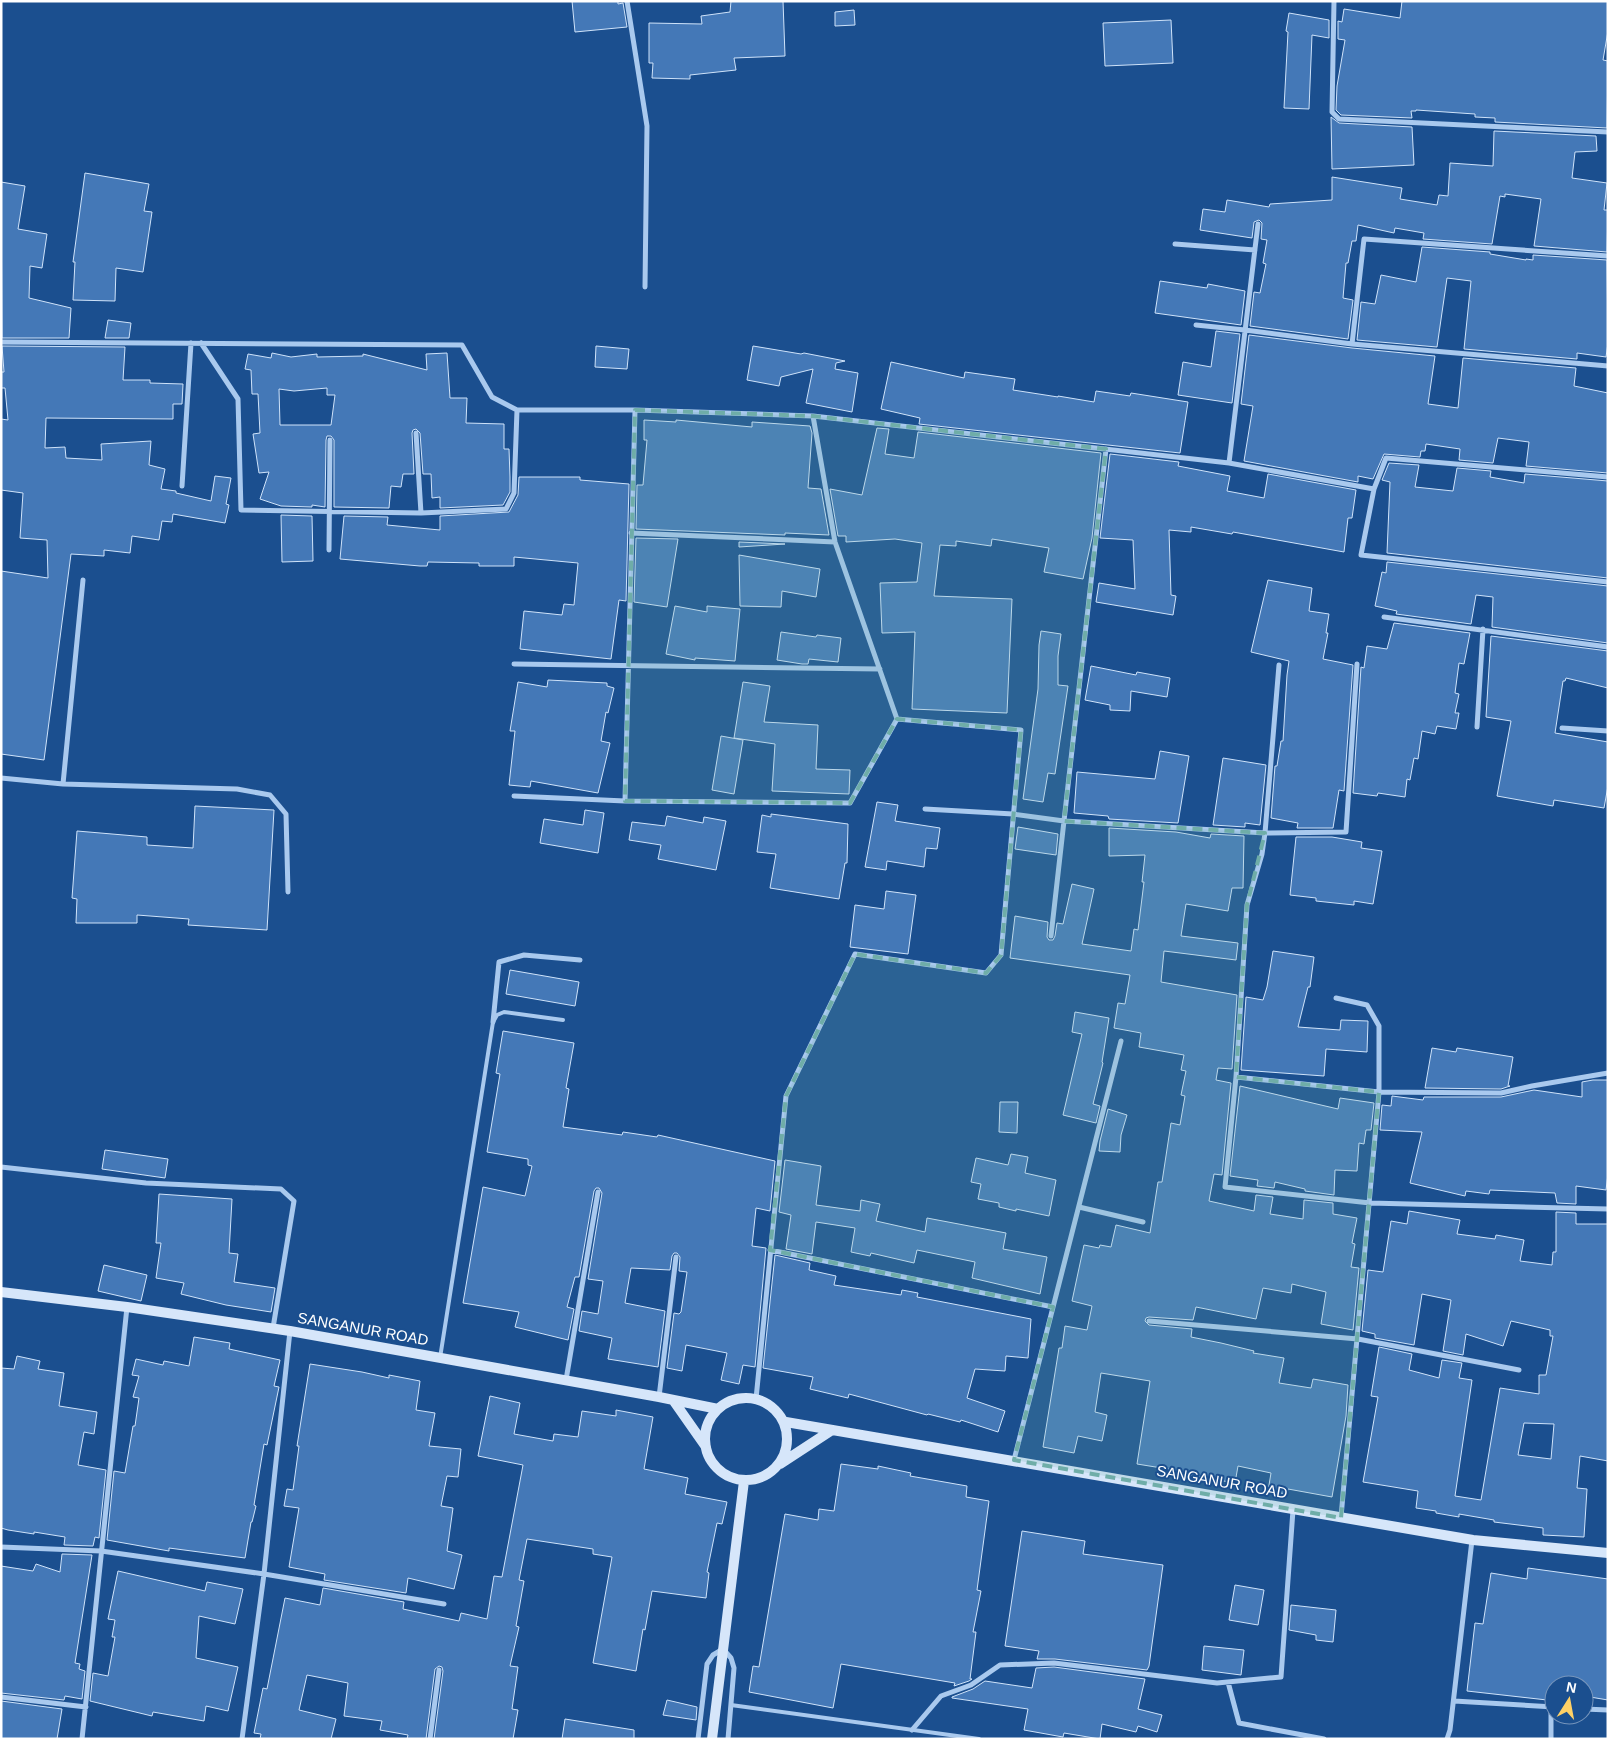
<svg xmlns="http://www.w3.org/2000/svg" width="1609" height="1740" font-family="Arial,sans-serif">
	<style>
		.building { fill: #4478b7; stroke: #cfe3fa; fill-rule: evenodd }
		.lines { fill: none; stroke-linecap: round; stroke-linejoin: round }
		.lane { stroke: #a9c9ee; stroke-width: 4 }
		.street { stroke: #a9c9ee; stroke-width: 5 }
		.secondary { stroke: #d6e6fa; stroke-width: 10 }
		.marked { fill: #6fada8; fill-opacity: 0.2; stroke: #6fada8; stroke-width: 4; stroke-dasharray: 10 6; stroke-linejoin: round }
		.labels { text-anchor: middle; stroke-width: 4; stroke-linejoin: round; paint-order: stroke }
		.street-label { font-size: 15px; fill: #fff; stroke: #1b4f8f }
	</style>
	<rect width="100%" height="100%" fill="#1b4f8f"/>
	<path class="building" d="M572 1H618V4L623 3 627 27 575 32Z
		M731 1H783L785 56 734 58 736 70 690 75V79L652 78 653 63H649V23L702 24 701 16 730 12Z
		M1402 1H1608V31L1603 60 1608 61 1607 128 1495 122V118L1475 117V114L1416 110V111H1411L1412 118 1341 115 1336 110 1337 86 1345 40 1338 39V21L1342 22 1344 9 1400 18Z
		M854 10 855 25 835 26V12Z
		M1289 13 1329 20V38L1312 35 1309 109 1284 108 1288 32 1286 31Z
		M1171 20 1173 63 1105 66 1103 23Z
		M1331 117 1339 123 1412 127 1414 165 1332 169Z
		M1494 131 1596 136 1597 151 1575 152 1572 178 1607 183 1604 210H1608L1607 252 1534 246 1541 199 1505 194V197L1500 196 1492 244 1423 239 1424 233 1395 228 1394 233 1358 225 1356 241H1352L1348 263H1346L1343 298 1353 300 1348 339 1250 326 1254 292 1260 293 1266 264 1263 263 1267 240 1261 239 1262 223 1259 220 1254 222 1252 238 1200 230 1203 209 1225 212 1227 200 1269 207 1270 204 1332 200V177L1402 188 1400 199 1437 205 1439 195 1448 196 1450 163 1493 166Z
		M85 173 149 184 144 211 152 212 143 272 116 268 115 301 73 300 75 262H73Z
		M1 182 25 186 18 229 47 234 42 268 30 266 29 298 71 308 69 338H2Z
		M1422 247 1490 252V254L1526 260V259L1533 260V255L1607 260 1608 343 1606 357 1577 353V359L1464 349 1471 281 1447 278 1437 347 1357 340 1361 302 1375 304 1381 275 1416 282Z
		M1160 281 1207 288 1208 284 1245 291 1241 325 1155 313Z
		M108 320 131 323 129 338H105Z
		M1216 331 1240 334 1232 403 1178 395 1183 362 1211 367Z
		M1249 335 1352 348 1435 356 1428 404 1458 408 1463 358 1576 368 1574 386 1608 393V473L1526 466 1529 442 1498 438 1493 463 1459 460 1460 449 1426 444 1425 451H1421L1420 457 1384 454 1373 479 1358 476V482L1244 461 1253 406 1241 404Z
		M2 346 125 347 123 380H150V383L183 384 182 404H173V419L46 418 45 448 65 447 66 458 102 460 101 444 151 441 149 465 165 469 161 489 176 491V493L211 501 215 476 231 478 226 504 229 505 225 523 173 514 172 522 162 521 159 540 132 536 130 553 104 550V556L71 554 44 760 1 754V571L48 578 47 540 20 538 23 493 1 490V419L8 420 5 388H1V372H4Z
		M596 346 629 349 627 369 595 367Z
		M753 346 801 354 804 353 845 361 836 363 835 369 858 373 852 412 806 403 813 369 781 377 779 386 747 380Z
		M272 353 291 357 317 354V357L363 356V354L427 370 426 354 447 353 450 398H467L466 423 504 424V449H509L510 477V492L503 505 440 508V497L432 498 431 474H423L420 433 416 429 413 430 412 433 414 474H403L401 487 391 486 389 508 334 507V440L331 436H327L326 440 325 507 312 505V507L281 506 260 499 269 472 259 473 253 434 260 433 258 394H252L251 370 245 369 248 354 271 358ZM327 388V395H335L331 425H280L279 389 294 391Z
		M891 362 964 378 965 372 1015 379 1013 390 1058 397V396L1094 402 1096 391 1130 396 1131 393 1188 402 1180 453 919 424 920 418 881 409Z
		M644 420 676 422V420L752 427V422L810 426 812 433 808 488 821 489 829 535 785 533V535L636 529 637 485H643L647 440H644Z
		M877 428 889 429 885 454 914 458 918 432 1101 453 1092 538 1083 579 1044 572 1049 548 992 539 991 546 956 541V546L940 545 934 596 1012 599 1007 713 912 709 915 632 882 633 880 583 917 582 922 543 895 539 846 542V536H838L830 489 862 495Z
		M1110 454 1179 462 1178 466 1230 476 1227 491 1264 498 1268 474 1356 490 1352 518H1348L1344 552 1233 532 1232 534 1191 527V532L1169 530 1171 595 1176 596 1173 615 1096 602 1099 583 1135 589 1133 540 1100 538Z
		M1389 463 1419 465 1415 487 1453 491 1457 468 1491 471 1490 477 1524 483 1525 474 1608 481V578L1387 553 1390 482 1382 480Z
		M519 477H580V480L629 484 626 601 619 600 611 659 520 649 524 611 562 615 564 604 574 605 578 563 514 557V566H479V563L428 562 427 566H420L340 559 344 516 388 517 387 525 440 530V516L509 512 518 495Z
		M281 515 312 516 313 561 282 562Z
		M636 538 678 539 667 607 634 602Z
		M739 542 785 544 739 547Z
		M739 555 820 569 816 597 782 591 781 607 740 606Z
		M1387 562 1608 586V643L1492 627 1493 597 1476 595 1471 624 1396 614 1397 611 1375 606 1382 572 1386 573Z
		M1268 580 1312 588 1309 611 1329 614 1326 633H1328L1323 659 1353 665 1344 791 1339 790 1333 828H1297L1298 823 1271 818 1275 766H1277L1281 741H1283L1287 675 1289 661 1251 652Z
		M675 606 707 612V606L740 609 735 661 695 658V660L666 654Z
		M1394 623 1470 633 1464 664 1459 663 1455 693 1459 694 1455 713H1459L1456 729 1437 726 1435 734 1422 731 1418 759 1414 758 1410 780 1407 779 1405 797 1378 793 1377 796 1353 793 1361 667 1364 668 1367 646 1387 649Z
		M1041 631 1061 634 1058 656V685L1068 686 1055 774 1048 773 1043 802 1023 799 1038 689 1039 645Z
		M781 632 816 637 817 635 841 638 838 662 809 659 808 664H802L777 660Z
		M1491 636 1608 651V688L1566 678 1565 681H1563L1555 733 1608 742V786L1604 808 1554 800 1553 806 1497 796 1511 721 1486 717Z
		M1091 666 1136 675 1137 672 1170 678 1167 697 1131 691 1130 711 1110 710V705L1085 700Z
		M548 680 607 683V686L614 688 608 713 606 712 601 741 610 743 598 793 531 781 530 787 509 785 515 731H510L518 682 547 687Z
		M743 682 770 686 764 722 818 725 816 769 850 770 849 794 772 791 775 744 734 738Z
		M721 736 743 740 734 794 712 790Z
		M1160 751 1189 756 1178 823 1109 819 1108 816 1074 813 1077 772 1155 779Z
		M1223 758 1266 765 1260 825 1245 823V827L1213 825Z
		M877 802 898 805 895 821 940 828 937 849 926 848 924 867 887 861 886 870 865 867Z
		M195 806 274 810 267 930 188 925 189 919 137 915V923H76L77 899 72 898 77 831 147 837V845L193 848Z
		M585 810 604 813 598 853 540 843 544 819 583 825Z
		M771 814 848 824 847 863H845L839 899 770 888 776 854 757 852 762 815 771 817Z
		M667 816 703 823 704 817 726 821 716 870 658 859 661 845 629 840 632 822 665 826Z
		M1018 827 1058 834 1056 855 1015 849Z
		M1109 828 1176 832 1210 838 1211 834 1244 836 1243 888H1232L1228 911 1186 904 1181 936 1238 943 1236 960 1164 951 1161 982 1237 995 1232 1069 1218 1068 1216 1080 1231 1083 1222 1175 1214 1174 1209 1201 1254 1211 1256 1195 1273 1197 1270 1214 1303 1219 1304 1200 1333 1203V1214L1357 1218 1352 1243 1355 1244 1351 1267 1359 1268 1353 1330 1321 1324 1326 1292 1292 1284 1291 1293 1263 1288 1256 1319 1196 1307 1193 1320 1149 1317 1146 1318 1145 1321 1149 1325 1192 1329 1191 1337 1221 1343 1254 1351 1253 1353 1284 1358 1279 1383 1311 1388 1313 1379 1348 1385 1346 1416 1332 1497 1288 1489 1287 1494 1268 1491 1271 1473 1238 1466 1235 1483 1173 1472 1174 1470 1137 1464 1150 1381 1101 1373 1095 1412 1107 1415 1102 1441 1078 1436 1074 1453 1043 1447 1059 1348H1062L1065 1326 1087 1330 1092 1306 1072 1301 1084 1245 1099 1248 1100 1245 1111 1247 1116 1225 1150 1233 1158 1182H1162L1171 1123 1180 1125 1185 1096 1181 1095 1186 1071 1181 1070 1184 1055 1139 1047 1141 1033 1114 1028 1118 1003 1125 1004 1130 975 1010 958 1015 916 1048 922 1047 937 1049 940H1053L1055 936 1057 923 1063 924 1072 884 1094 889 1082 944 1131 951 1134 929 1138 930 1144 882H1142L1145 855 1109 856Z
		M1296 837H1332L1362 842 1361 848 1382 851 1373 904 1354 901V905L1316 901V898L1290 895Z
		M886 891 916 895 908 954 850 947 855 905 884 909Z
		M1273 951 1314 957 1310 987H1308L1298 1027 1340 1030 1341 1020 1368 1021 1367 1052 1326 1049 1324 1076 1241 1070 1246 997 1263 1000 1267 987Z
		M510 970 579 982 575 1006 506 994Z
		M1075 1012 1109 1018 1102 1062 1103 1063 1093 1104 1100 1106 1096 1123 1063 1115 1082 1034 1072 1032Z
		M503 1031 574 1043 566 1088 569 1089 563 1127 622 1135 623 1132 657 1137 658 1135 775 1161 770 1211 756 1208 752 1246 766 1248 755 1367 743 1365 739 1384 721 1380 727 1353 686 1345 682 1371 667 1368 674 1313 679 1314 681 1312 687 1272 679 1271 680 1257 677 1253H674L672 1256 670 1270 631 1268 625 1303 665 1311 658 1367 608 1359 612 1338 579 1331 582 1311 598 1314 603 1281 588 1279 602 1193 599 1188H596L594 1191 579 1277H575L567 1307 574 1309 568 1340 515 1327 519 1312 463 1303 483 1187 525 1196 532 1166 528 1165V1159L487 1152 500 1074 496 1073Z
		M1432 1048 1456 1052 1457 1048 1513 1057 1508 1086H1510L1501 1089 1425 1088Z
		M1593 1080H1608V1174L1606 1190 1576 1186V1204L1557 1203 1555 1193 1490 1190 1489 1194 1466 1191 1465 1196 1410 1183 1422 1132 1380 1130 1382 1105 1391 1106 1392 1096 1423 1100 1424 1097H1501L1534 1090 1582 1097V1082Z
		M1240 1086 1338 1109 1340 1098 1374 1103 1371 1130H1366L1364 1144 1359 1143 1357 1171 1335 1170 1334 1195 1305 1191V1189L1275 1182 1274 1188 1257 1186 1258 1180 1230 1176Z
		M1000 1102H1018L1017 1133 999 1132Z
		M1108 1109 1127 1115 1121 1135 1120 1152 1099 1151 1100 1141Z
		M105 1150 168 1159 165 1178 102 1169Z
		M1011 1154 1028 1157 1025 1173 1056 1180 1049 1216 1016 1209V1211L999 1207V1203L978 1199 981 1184 971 1182 976 1158 1008 1165Z
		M785 1160 821 1166 816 1205 860 1211 861 1200 880 1204 876 1221 925 1232 927 1218 1006 1233 1003 1249 1047 1257 1040 1294 972 1278 975 1262 917 1250 914 1263 871 1253 870 1256 851 1252 855 1228 816 1222 812 1254 786 1249 791 1215 779 1212Z
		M159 1194 232 1199 229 1253 238 1254 234 1282 275 1288 271 1312 226 1305 181 1294 184 1283 156 1278 161 1243H156Z
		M1409 1211 1460 1220 1457 1234 1495 1239 1496 1235 1524 1240 1520 1261 1552 1265 1553 1252H1556V1212L1576 1213V1224H1608V1461L1580 1456 1577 1488 1587 1489 1584 1537 1543 1535V1528L1494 1522V1520L1459 1514V1517L1436 1513V1511L1416 1508 1418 1491 1363 1482 1378 1397 1371 1396 1379 1347 1412 1354 1409 1370 1439 1378 1442 1360 1462 1363 1459 1378 1472 1380 1455 1496 1481 1500 1500 1388 1539 1394V1375H1546L1553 1336H1550V1330L1511 1321 1503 1346 1466 1334 1463 1355 1443 1351 1451 1300 1422 1294 1414 1345 1375 1338V1334L1362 1331 1368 1270 1383 1272 1391 1221 1407 1224ZM1524 1423 1554 1424 1551 1459 1518 1455Z
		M775 1255 810 1263 809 1270 836 1276 834 1285 901 1295 902 1290 918 1293 917 1297 1031 1319 1028 1358 1006 1356 1005 1371 975 1369 967 1398 1005 1411 998 1432 961 1420 960 1422 928 1414 927 1415 849 1394 848 1398 810 1389 813 1377 763 1368Z
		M104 1265 147 1275 141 1301 98 1291Z
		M194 1337 230 1343 229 1349 280 1360 274 1386 279 1387 267 1445 264 1444 254 1505 256 1506 252 1522H251L245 1558 169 1548V1551L107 1540 114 1471 125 1473 133 1426H135L139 1398 133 1397 139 1376 132 1375 136 1359 163 1365 164 1361 189 1366Z
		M17 1356 40 1361 38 1369 64 1373 59 1406 97 1412 94 1434 84 1432 78 1465 106 1470 99 1538 95 1537 93 1546 64 1545 65 1537 34 1532V1534L8 1530 1 1528V1368L14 1369Z
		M310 1364 362 1372 389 1378V1375L420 1381 416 1410 435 1413 429 1446 461 1449 458 1477 447 1476 441 1506 453 1508 447 1551 462 1555 454 1589 408 1578 406 1593 324 1580 325 1574 289 1567 299 1508 284 1506 287 1489 293 1490 299 1446H297Z
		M490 1396 520 1403 514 1434 553 1441 554 1434 578 1437 582 1411 616 1416V1410L653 1417 644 1469 688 1478 685 1494 727 1502 722 1524 717 1523 707 1572 709 1573 706 1598 652 1591 645 1630 643 1629 636 1671 593 1663 612 1557 593 1554V1549L527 1539 519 1580 524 1581 516 1626 519 1627 510 1666 518 1667 512 1709 518 1710 513 1739H434L443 1671 442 1667 439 1666 435 1669 426 1739H407L408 1735 380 1730 382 1721 344 1716 348 1683 307 1675 299 1710 336 1719 331 1739H260L261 1734 254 1733 263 1688 267 1689 285 1598 320 1605 323 1588 404 1602 403 1609 459 1621 461 1613 487 1619 494 1576 502 1577 523 1465 478 1456Z
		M841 1464 878 1469V1466L911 1473 910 1476 967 1486 966 1497 989 1501 977 1590 981 1591 973 1632H976L970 1679H972L969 1681 954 1686 955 1683 841 1664 833 1708 749 1692 753 1666 759 1667 785 1514 818 1520 819 1509 834 1511Z
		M1022 1531 1085 1541 1083 1554 1163 1565 1149 1666 1147 1670 1055 1659H1037L1039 1651 1005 1646Z
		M62 1554 92 1555 75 1663 80 1664 79 1669 85 1671 82 1699 65 1696 64 1700 1 1693V1566L33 1571 36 1564 60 1572Z
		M1528 1568 1608 1579V1700L1584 1696V1685H1554V1691L1549 1690 1547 1700 1467 1691 1475 1623 1483 1624 1491 1573 1527 1579Z
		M118 1571 205 1591 207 1582 243 1589 235 1624 199 1616 196 1658 238 1667 228 1711 206 1706 204 1721 153 1712 152 1716 90 1701 93 1673 108 1676 115 1637H112L115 1620 108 1619Z
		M1235 1585 1264 1590 1258 1625 1229 1620Z
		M1291 1605 1336 1610 1333 1642 1316 1640V1635L1289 1630Z
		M1204 1646 1244 1650 1241 1675 1202 1670Z
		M1054 1667 1145 1679 1138 1709 1162 1715 1157 1732 1138 1726 1136 1732 1102 1724 1100 1739 1064 1733 1063 1737 1024 1730 1028 1709 952 1698V1697L973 1689 985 1681 1032 1688 1036 1668Z
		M667 1700 697 1707 696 1720 663 1715Z
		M1 1701 62 1709 57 1739H1Z
		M565 1719 634 1730V1739H562Z"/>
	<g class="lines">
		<path class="lane" d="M440 1358 493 1022 497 1015 504 1012 563 1020
			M731 1705 979 1739"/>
		<path class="street" d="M627 1 647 126 645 287
			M1334 1 1332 112 1339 119 1608 132
			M1175 244 1255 250
			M1196 325 1245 330 1352 344 1608 366
			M1 342 462 345 492 397 517 410H635L813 416 1229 463 1374 489 1386 458 1608 477
			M201 343 238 399 241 510 421 513 416 433
			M1352 344 1364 239 1608 256
			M635 410 625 801 850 803 897 719
			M1229 463 1258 224
			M182 486 191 343
			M1374 489 1361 555 1608 582
			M421 513 506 509 514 493 517 410
			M631 533 835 542
			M329 550 330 440
			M1384 617 1608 647
			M514 664 880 669
			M1477 727 1483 629
			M1562 728 1608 731
			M1 778 63 784 83 580
			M63 784 237 789 270 795 286 814 288 892
			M514 796 625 801
			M925 809 1013 814 1064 821 1265 833 1346 832 1357 664
			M1051 936 1106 449
			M1336 998 1367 1005 1379 1026V1092L1341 1517
			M493 1022 499 962 524 955 580 960
			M1608 1073 1532 1086 1501 1093 1379 1092 1236 1077 1225 1187 1370 1203 1608 1209
			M1236 1077 1247 905 1262 854 1265 833 1279 665
			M1 1167 146 1183 281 1189 294 1201 273 1328
			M1079 1207 1143 1222
			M770 1250 1053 1307
			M1149 1321 1358 1339 1519 1370
			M566 1380 598 1192
			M659 1397 676 1257
			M756 1399 786 1096 855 954 986 973 1001 955 1021 730 897 719 835 542 813 416
			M1014 1460 1121 1041
			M1 1547 101 1551 264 1574 444 1604
			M1228 1682 1239 1723 1324 1739
			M1 1697 86 1707
			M1454 1701 1554 1707
			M1551 1707V1739
			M1584 1709 1608 1710
			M912 1730 941 1696 971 1685 1000 1665 1054 1663 1217 1683 1281 1677 1293 1510
			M82 1739 127 1307
			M242 1739 264 1574 290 1331
			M430 1739 439 1670
			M698 1739 707 1664 713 1655 723 1649 731 1658 734 1668 728 1739
			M1447 1739 1450 1730 1472 1540"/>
		<path class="secondary" d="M1 1292 127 1307 290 1331 659 1397 718 1409
			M705 1439a41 41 0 1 1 82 0a41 41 0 1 1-82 0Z
			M673 1400 706 1447
			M786 1422 1473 1540 1608 1553
			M780 1464 832 1430
			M712 1739 744 1481"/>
	</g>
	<path class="marked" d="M635 410 813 416 1106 449 1064 821 1265 833 1247 905 1236 1077 1379 1092 1341 1518 1014 1460 1053 1307 770 1250 786 1096 855 954 986 973 1001 955 1021 730 897 719 850 803 625 801Z"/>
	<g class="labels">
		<g class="street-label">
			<text transform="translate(363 1329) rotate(10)" y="5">SANGANUR ROAD</text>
			<text transform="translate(1222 1482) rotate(10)" y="5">SANGANUR ROAD</text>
		</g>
	</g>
	<rect width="1609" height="1740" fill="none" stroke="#ffffff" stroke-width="5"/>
	<g transform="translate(1569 1700) rotate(11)"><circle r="24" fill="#1b4f8f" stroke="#7695bc"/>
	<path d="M0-4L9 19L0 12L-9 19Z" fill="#ffd166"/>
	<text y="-8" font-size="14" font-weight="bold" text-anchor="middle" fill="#ffffff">N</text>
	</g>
</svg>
